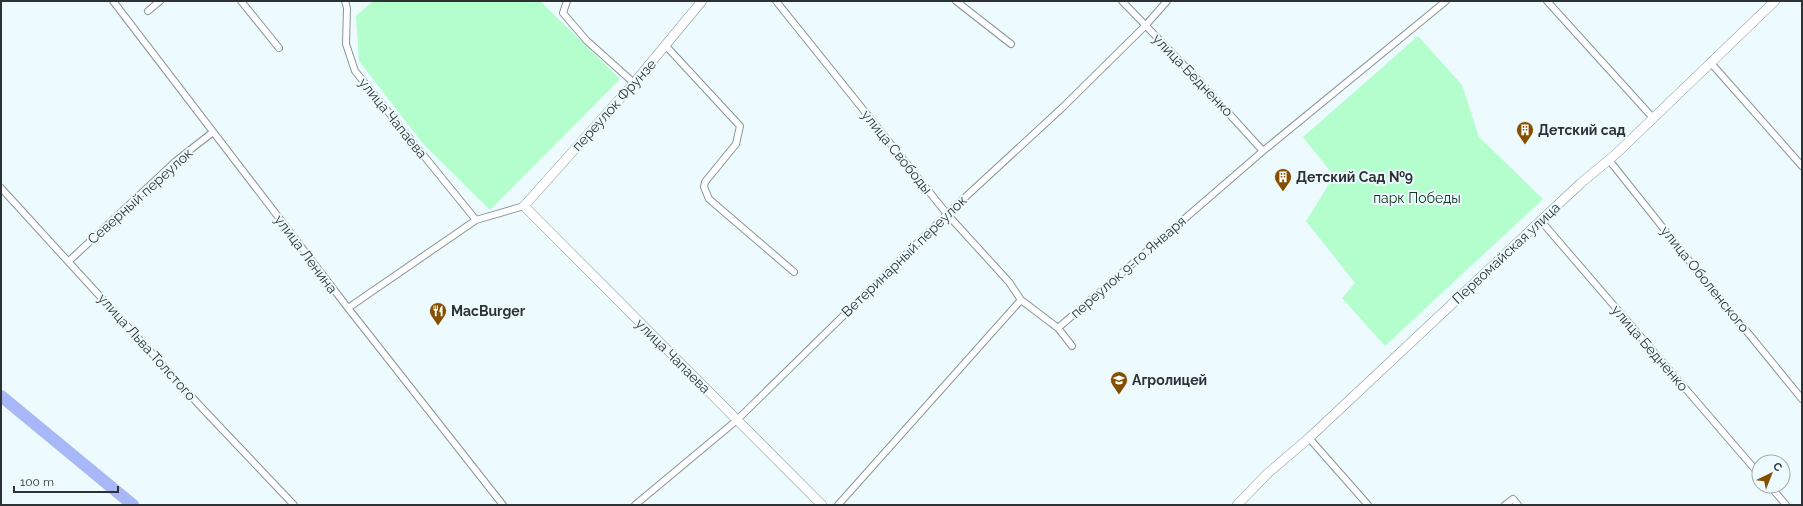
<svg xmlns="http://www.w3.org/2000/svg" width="1803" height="506" font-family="Raleway,sans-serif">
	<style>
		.green { fill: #b3fecc }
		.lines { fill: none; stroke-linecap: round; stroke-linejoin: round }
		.river { stroke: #a8b7f7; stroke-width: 12 }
		.minor-casing { stroke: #869599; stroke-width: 8 }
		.secondary-casing { stroke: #869599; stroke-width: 10 }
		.minor { stroke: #fff; stroke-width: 6 }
		.secondary { stroke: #fff; stroke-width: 9 }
		.labels { text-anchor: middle; stroke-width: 4; stroke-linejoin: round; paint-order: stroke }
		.street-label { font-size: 14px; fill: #2d3335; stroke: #eefbfe }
		.poi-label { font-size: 14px; font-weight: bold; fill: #2d3335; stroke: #eefbfe; text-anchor: start }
		.park-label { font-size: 14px; fill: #113520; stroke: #eefbfe }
	</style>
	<rect width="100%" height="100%" fill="#eefbfe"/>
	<path class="green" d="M373 1H540L620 79 490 210 424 145 359 61 356 16Z
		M1418 36 1462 85 1479 137 1543 199 1385 346 1342 298 1355 283 1306 221 1334 176 1303 137Z"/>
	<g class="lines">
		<path class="river" d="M1 396 133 505"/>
		<defs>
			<path id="minor" d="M113 1 348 308 503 505
				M241 1 279 48
				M345 1 347 8 346 44 355 71 476 220
				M567 1 563 13 586 40 634 83
				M776 1 947 214 1009 282 1021 300 1058 328 1263 151 1446 1
				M956 1 1011 44
				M1122 1 1201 83 1263 151
				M1547 1 1653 118
				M148 11 160 1
				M666 46 740 126 736 144 705 182 704 187 709 199 794 272
				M1710 62 1802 166
				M1609 160 1699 273 1802 399
				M1 188 202 408 294 505
				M1541 221 1759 474
				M69 261 176 161 213 132
				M348 308 476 220 524 206
				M1058 328 1072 346
				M1309 438 1368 505
				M1770 486 1786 505
				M635 505 737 420 947 214 1063 107 1145 26 1167 1
				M838 505 1021 300
				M1505 505 1513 499 1518 505"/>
			<path id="secondary" d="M702 1 634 83 524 206 822 505
				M1237 505 1267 474 1309 438 1581 183 1617 153 1775 1"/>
		</defs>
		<use href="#minor" class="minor-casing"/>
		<use href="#secondary" class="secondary-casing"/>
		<use href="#minor" class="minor"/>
		<use href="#secondary" class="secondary"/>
	</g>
	<defs>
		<symbol id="building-pin" viewBox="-11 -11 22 30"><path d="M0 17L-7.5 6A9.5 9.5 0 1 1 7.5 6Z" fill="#864f00" stroke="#eefbfe"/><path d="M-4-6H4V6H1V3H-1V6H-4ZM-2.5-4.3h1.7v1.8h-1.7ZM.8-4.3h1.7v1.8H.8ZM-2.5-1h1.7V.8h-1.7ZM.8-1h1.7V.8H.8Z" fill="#fff"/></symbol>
		<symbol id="restaurant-pin" viewBox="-11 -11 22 30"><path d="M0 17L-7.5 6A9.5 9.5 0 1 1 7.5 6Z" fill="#864f00" stroke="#eefbfe"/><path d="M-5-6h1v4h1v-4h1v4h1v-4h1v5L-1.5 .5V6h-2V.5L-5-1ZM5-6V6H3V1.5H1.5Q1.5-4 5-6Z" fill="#fff"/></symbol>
		<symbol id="university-pin" viewBox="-11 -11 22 30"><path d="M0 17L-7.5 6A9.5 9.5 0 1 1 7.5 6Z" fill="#864f00" stroke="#eefbfe"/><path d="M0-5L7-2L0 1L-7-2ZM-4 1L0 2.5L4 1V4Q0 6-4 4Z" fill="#fff"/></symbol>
	</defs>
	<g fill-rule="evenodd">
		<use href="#building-pin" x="1515" y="120" width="20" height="27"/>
		<use href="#building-pin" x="1273" y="167" width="20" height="27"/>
		<use href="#restaurant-pin" x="428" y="301" width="20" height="27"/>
		<use href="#university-pin" x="1109" y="370" width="20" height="27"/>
	</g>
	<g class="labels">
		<g class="street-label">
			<text transform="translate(1193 75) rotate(46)" y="5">улица Бедненко</text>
			<text transform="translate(614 105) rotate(-48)" y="5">переулок Фрунзе</text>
			<text transform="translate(393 118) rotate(51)" y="5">улица Чапаева</text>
			<text transform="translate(897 152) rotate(51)" y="5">улица Свободы</text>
			<text transform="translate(140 196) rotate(-42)" y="5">Северный переулок</text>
			<text transform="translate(1506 253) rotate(-43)" y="5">Первомайская улица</text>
			<text transform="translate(306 254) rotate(53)" y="5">улица Ленина</text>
			<text transform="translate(904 256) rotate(-44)" y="5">Ветеринарный переулок</text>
			<text transform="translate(1128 267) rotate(-41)" y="5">переулок 9-го Января</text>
			<text transform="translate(1705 279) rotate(51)" y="5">улица Оболенского</text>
			<text transform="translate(147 347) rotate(48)" y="5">улица Льва Толстого</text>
			<text transform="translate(1650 348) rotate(49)" y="5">улица Бедненко</text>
			<text transform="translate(673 356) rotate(45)" y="5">улица Чапаева</text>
		</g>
		<g class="poi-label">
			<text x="1538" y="135">Детский сад</text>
			<text x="1296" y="182">Детский Сад №9</text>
			<text x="451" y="316">MacBurger</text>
			<text x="1132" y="385">Агролицей</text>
		</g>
		<g class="park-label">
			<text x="1417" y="203">парк Победы</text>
		</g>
	</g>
	<rect width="1803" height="506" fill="none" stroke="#2d3335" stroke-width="4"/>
	<g transform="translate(1771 474) rotate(43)"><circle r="19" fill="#eefbfe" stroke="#a1abae"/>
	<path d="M0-3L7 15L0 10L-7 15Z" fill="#864f00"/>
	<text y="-6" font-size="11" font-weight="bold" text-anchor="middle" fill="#2d3335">С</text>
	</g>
	<path d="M14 486v6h104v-6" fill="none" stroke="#2d3335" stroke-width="2"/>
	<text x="20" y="486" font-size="12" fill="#2d3335" stroke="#eefbfe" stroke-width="3" paint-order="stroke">100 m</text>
</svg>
